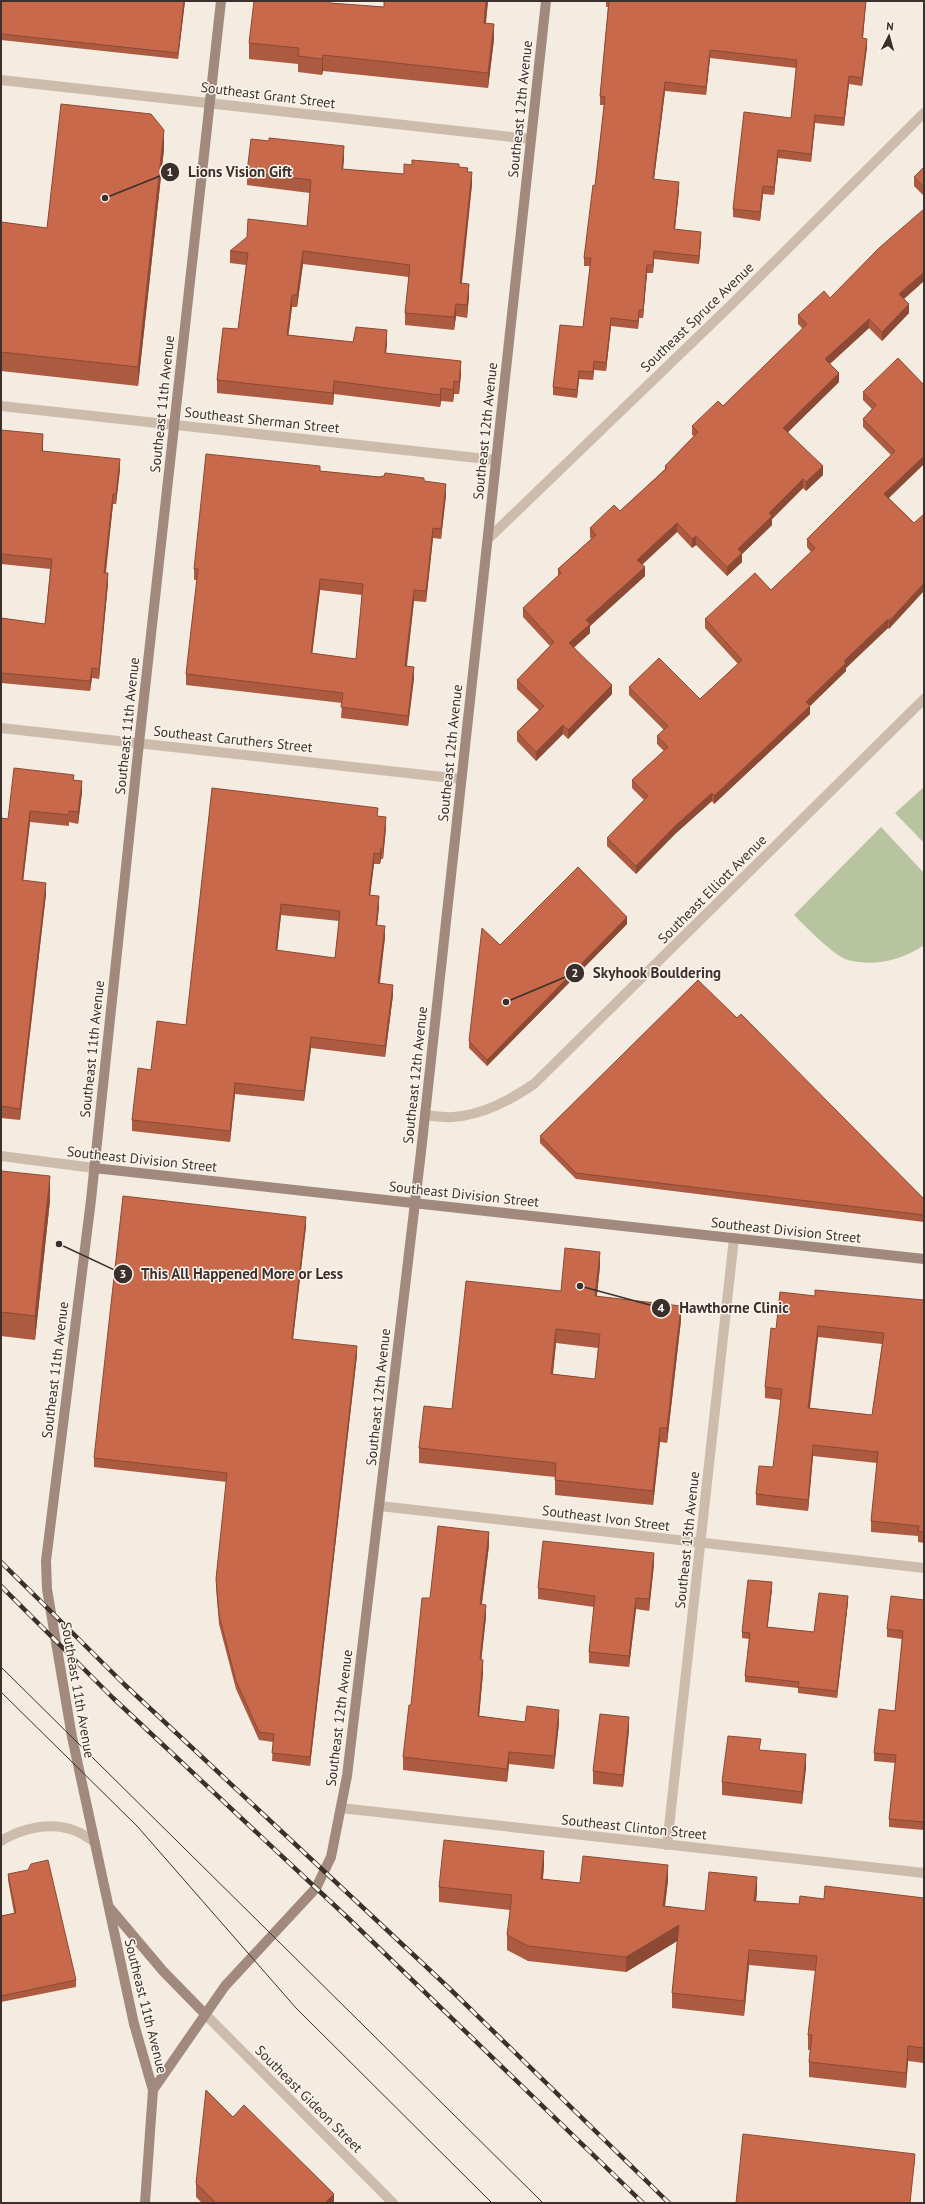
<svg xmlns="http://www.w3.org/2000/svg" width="925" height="2204" font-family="'PT Sans',sans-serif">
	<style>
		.garden { fill: #b8c4a0 }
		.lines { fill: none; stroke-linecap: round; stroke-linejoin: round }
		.minor { stroke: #cdbbac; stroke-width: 10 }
		.tertiary { stroke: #cdbbac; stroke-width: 10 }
		.secondary { stroke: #a18a7d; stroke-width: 10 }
		.tram { stroke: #3b302b; stroke-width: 1 }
		.rail-casing { stroke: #3b302b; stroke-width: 4.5 }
		.rail { stroke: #fbf5ee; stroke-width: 3; stroke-dasharray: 9; stroke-linecap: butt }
		.wall { fill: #ac5a40; fill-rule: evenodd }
		.shaded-wall { fill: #8c4a34 }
		.building { fill: #c8694b; stroke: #8c4a34; fill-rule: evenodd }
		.labels { text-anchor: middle; stroke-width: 3; stroke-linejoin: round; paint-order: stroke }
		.street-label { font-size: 14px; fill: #3b302b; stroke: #fbf5ee }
		.leader { fill: none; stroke: #3b302b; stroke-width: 1.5 }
		.callout-dot { fill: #3b302b; stroke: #fbf5ee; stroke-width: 1.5 }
		.mark-label { font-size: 12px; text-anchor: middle; font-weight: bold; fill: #fff }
		.callout-label { font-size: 15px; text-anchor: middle; font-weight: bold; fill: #3b302b; stroke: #fbf5ee; stroke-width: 3; stroke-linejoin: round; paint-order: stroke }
	</style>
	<rect width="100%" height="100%" fill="#f4ebe1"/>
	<path class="garden" d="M924 787V843L895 813Z
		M881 827 924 873V945C902 960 875 967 848 960 835 957 805 926 794 915Z"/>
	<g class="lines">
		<path class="minor" d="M1 80 531 139
			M1 406 496 460
			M488 539 731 305 924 113
			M1 728 461 779
			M425 1115C434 1116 444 1118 453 1117 483 1115 510 1100 534 1084L924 699
			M380 1506 924 1568
			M341 1808 924 1873
			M1 1841C22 1828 49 1822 73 1830 81 1832 88 1838 95 1842
			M667 1845 734 1238
			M205 2014 393 2203"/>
		<path class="tertiary" d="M1 1156 94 1168"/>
		<path class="secondary" d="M94 1168 924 1259
			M109 1907 163 1971 205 2014
			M153 2090 225 1986 316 1888 331 1857 347 1776 421 1152 546 1
			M145 2203 153 2090 134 2024 72 1737 47 1589 46 1561 91 1200 139 743 221 1"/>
		<path class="tram" d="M1 1667 543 2203
			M1 1692 137 1826 296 2008 492 2203"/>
		<defs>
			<path id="rail" d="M1 1562 125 1685 450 1989 669 2203
				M1 1586 113 1698 348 1918 643 2203"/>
		</defs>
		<use href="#rail" class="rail-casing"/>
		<use href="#rail" class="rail"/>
	</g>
	<path class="wall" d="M1 1H185L178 59 1 40Z
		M384 1H488L486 23 494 39 488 88 323 71 322 75 298 72V64L249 59V43L332 3 384 7Z
		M606 1H866L863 39 867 47 862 86 849 84 844 126 815 123 811 162 778 158 774 195 763 194 760 221 733 217V209L791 118 796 68 710 58 706 95 665 91 654 179 679 190 675 229 701 240 699 264 654 259 653 273H647L643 318H639L638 329 611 326 606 371 594 370 593 380 579 379 577 398 553 395V387L583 327 590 266H584V258L595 186 604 105H600V96L608 7H606Z
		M164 149 138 386 1 371V222L47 228Z
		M344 158 343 169 404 174 412 165 459 167 468 172 472 184 462 283 469 296 467 318 456 316 454 330 405 325V313L409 277 303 264 297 307H292L288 335 353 342H387L386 353 461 374 459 394H454L453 402 441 401 440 407 334 394 333 405 217 393V380L238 329 246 265 230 263V251L307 226 310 193 247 185V172Z
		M924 167V196L914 186V177Z
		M924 281 904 299 909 313 882 341 869 328 830 364 839 382 788 432 823 475 806 491 803 488 772 519V525L742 554V562L727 576 696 545 692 548 677 532 642 565 645 576 590 626V633L574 647 612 694 568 739 563 734 536 761 517 741V732L539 710 517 689V680L550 646 523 617V608L558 576V569L591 539 590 537V528L620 511 665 469V466L694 436 692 435V426L723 406 803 329 798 324V315L830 298Z
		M924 385V464L889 498 914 523 889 629 888 628 846 668V671L810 706V714L714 804 712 801 675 834 636 874 607 846V838L644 800 632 788V780L664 751 657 744V736L664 730 629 695V687L700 699 738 664 705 628V619L771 590 811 552 807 547V539L891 455 863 427V419L872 409 863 400V392Z
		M1 430 43 444V451L120 469 116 504H113L106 573 108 583 99 679 92 678 90 691 1 683V618L45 624 50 569 1 564Z
		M320 471 424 481 446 495 441 539 433 538 426 602 414 601 407 666 414 678 408 726 341 718 342 703 186 685V674L197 580H194V569ZM320 590 362 595 356 659 312 654Z
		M74 780 82 792 78 824 69 822V826L30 822 23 880 46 894 20 1120 1 1118V818L8 819Z
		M212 788 378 816 386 827 383 859H381L380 864H374L370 895 379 907 377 925 385 937 380 983 393 995 385 1057 311 1048 304 1101 235 1094 230 1142 132 1131V1120L151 1070 186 1025ZM281 915 339 921 335 958 277 951Z
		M627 924 487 1066 469 1048V1041L500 945Z
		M737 1018 924 1199V1222L576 1179 540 1143V1136Z
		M1 1171 50 1200 35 1340 1 1336Z
		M306 1226 293 1339 357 1355 310 1766 272 1761 273 1742 259 1740 236 1689 219 1624 216 1587V1579L227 1482 94 1467V1458Z
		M600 1266 597 1296 681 1320 667 1443 660 1442 653 1505 555 1495V1477L419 1463V1448L452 1409 561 1291ZM556 1343 598 1348 595 1379 553 1374Z
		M815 1296 924 1300V1543L918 1542V1536L871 1532V1521L877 1463 813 1456 808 1511 756 1505V1494L773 1467 781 1400 765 1398V1387L776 1329ZM818 1337 882 1344 872 1415 810 1408Z
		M489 1545 482 1604 486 1617 481 1660 483 1673 479 1716 525 1722 559 1723 554 1769 509 1764 507 1782 403 1770V1757L430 1598Z
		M654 1564 649 1611 636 1609 629 1667 589 1663V1652L594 1607 538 1599V1588Z
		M772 1589 767 1627 814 1632 848 1602 837 1698 798 1693V1688L745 1682V1676L749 1639 742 1638V1632Z
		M924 1600V1830L889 1827V1819L895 1763 874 1761V1753L895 1711 902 1639 887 1637V1629Z
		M629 1730 623 1787 593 1784V1771Z
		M761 1750 806 1767 802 1804 722 1795V1782Z
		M544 1866 543 1879 580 1883 668 1880 665 1906 705 1911 757 1892 756 1901 799 1904 824 1899 924 1898V2063L908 2061 906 2088 809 2077V2062L810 2050H808V2035L816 1971 749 1965 744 2016 672 2008V1993L677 1941 626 1972 528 1961 507 1950V1935L510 1910 439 1902V1887Z
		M8 1874 76 1980V1987L1 2002V1916L14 1913 8 1880Z
		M233 2117 334 2203H202L196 2197V2183Z"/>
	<path class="shaded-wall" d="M184 1H185L178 59V53Z
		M486 1H488L484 38V23Z
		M866 1 862 47V38Z
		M494 24V39L488 88V73Z
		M867 39V47L862 86V78Z
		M710 50V58L706 95V87Z
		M323 55V71L322 75V59Z
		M849 76V84L844 126V118Z
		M665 82V91L653 187V179Z
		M815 115V123L811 162V154Z
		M164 130V149L138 386V367Z
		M344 146V158L342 181V169Z
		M778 150V158L774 195V187Z
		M472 172V184L460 296V283Z
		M679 182V190L674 237V229Z
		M763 186V194L760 221V212Z
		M701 232V240L699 264V256Z
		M303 251V264L297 307V295Z
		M654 251V259L653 273V265Z
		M647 265V273L643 318V310Z
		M924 272V281L899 303V294Z
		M469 284V296L467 318V305Z
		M292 295V307L287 347V335Z
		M456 304V316L454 330V317Z
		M909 304V313L882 341V332Z
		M639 310V318L638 329V321Z
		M611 318V326L606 371V363Z
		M869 319V328L825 368V359Z
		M387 330V342L385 365V353Z
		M461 361V374L459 394V382Z
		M594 361V370L593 380V372Z
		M579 371V379L577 398V390Z
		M839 373V382L783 437V428Z
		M334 381V394L333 405V393Z
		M454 381V394L453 402V390Z
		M441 388V401L440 407V395Z
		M43 434V444L42 461V451Z
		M924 456V464L884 502V494Z
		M120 459V469L116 504V494Z
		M823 466V475L806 491V482Z
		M803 479V488L772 519V525L742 554V562L727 576V567L738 549 769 513Z
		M446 484V495L441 539V529Z
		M113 494V504L104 583V573Z
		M677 523V532L637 569V560Z
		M433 528V538L426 602V591Z
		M696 536V545L692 548V539Z
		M645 567V576L590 626V633L569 652V643L586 620Z
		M108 573V583L99 679V669Z
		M320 579V590L311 664V653Z
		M924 583V591L889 629V621Z
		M414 590V601L405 676V666Z
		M888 619V628L846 668V671L810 706V714L714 804V796L844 661Z
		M414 667V678L408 726V716Z
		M92 668V678L90 691V681Z
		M612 685V694L568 739V730Z
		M563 725V734L536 761V752Z
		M82 781V792L78 824V812Z
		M712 793V801L675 834 636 874V866L675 826Z
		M30 811V822L22 891V880Z
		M386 817V827L383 859V848Z
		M381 848V859L380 864V854Z
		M374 853V864L369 905V895Z
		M46 883V894L20 1120V1109Z
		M379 896V907L376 936V925Z
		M281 904V915L276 961V950Z
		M627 917V924L487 1066V1060Z
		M385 926V937L378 993V983Z
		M393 985V995L385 1057V1046Z
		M311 1037V1048L304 1101V1091Z
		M235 1083V1094L230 1142V1131Z
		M50 1176V1200L35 1340V1316Z
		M306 1217V1226L292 1348V1339Z
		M600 1252V1266L595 1311V1296Z
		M681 1306V1320L667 1443V1428Z
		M818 1326V1337L808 1419V1408Z
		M556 1329V1343L551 1388V1374Z
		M357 1346V1355L310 1766V1757Z
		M660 1428V1442L653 1505V1491Z
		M813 1445V1456L808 1511V1500Z
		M489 1532V1545L480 1617V1604Z
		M654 1553V1564L649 1611V1599Z
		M772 1582V1589L767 1634V1627Z
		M848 1596V1602L837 1698V1691Z
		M636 1598V1609L629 1667V1656Z
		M486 1605V1617L480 1672V1659Z
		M483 1660V1673L478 1729V1716Z
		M559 1710V1723L554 1769V1756Z
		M629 1717V1730L623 1787V1775Z
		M509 1752V1764L507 1782V1769Z
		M806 1754V1767L802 1804V1792Z
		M544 1851V1866L541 1894V1879Z
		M668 1865V1880L663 1921V1906Z
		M757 1877V1892L754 1916V1901Z
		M679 1925V1940L626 1972V1957Z
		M749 1950V1965L744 2016V2001Z
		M908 2046V2061L906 2088V2073Z
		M915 2154V2160L910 2203Z
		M334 2194V2203H325Z"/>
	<path class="building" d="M1 1H184L178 53 1 34Z
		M254 1H330V3L384 7V1H486L484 23 494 24 488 73 323 55 322 59 298 56 299 48 249 43Z
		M609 1H866L862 38 867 39 862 78 849 76 844 118 815 115 811 154 778 150 774 187 763 186 760 212 733 209 744 112 791 118 797 60 710 50 706 87 665 82 653 179 679 182 674 229 701 232 699 256 654 251 653 265H647L643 310H639L638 321 611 318 606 363 594 361 593 372 579 371 577 390 553 387 560 325 583 327 591 258H584L593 185 595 186 605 97 600 96Z
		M61 104 151 114 164 130 138 367 1 352V222L47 228Z
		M269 138 344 146 342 169 404 174V164L412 165V160L459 164V167L468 168 467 172H472L460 283 469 284 467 305 456 304 454 317 405 313 410 265 303 251 297 295H292L287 335 353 342 356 327 387 330 385 353 461 361 459 382 454 381 453 390 441 388 440 395 334 381 333 393 217 380 223 328 238 329 248 253 230 251 247 237 248 219 307 226 311 180 247 172 251 139 269 141Z
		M924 167V187L914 177Z
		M924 209V272L899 294 909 304 882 332 869 319 825 359 839 373 783 428 823 466 806 482 803 479 769 513 772 516 738 549 742 553 727 567 696 536 692 539 677 523 637 560 645 567 586 620 590 624 569 643 612 685 568 730 563 725 536 752 517 732 544 706 517 680 554 642 523 608 561 573 558 569 596 535 590 528 614 505 620 511 667 468 665 466 698 432 692 426 718 401 723 406 807 324 798 315 824 291 830 298 879 248Z
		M898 358 924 385V456L884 494 914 523 924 514V583L889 621 888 619 844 661 846 663 806 702 810 706 714 796 712 793 675 826 636 866 607 838 648 796 632 780 668 747 657 736 668 726 629 687 659 658 700 699 742 660 705 619 755 573 771 590 815 548 807 539 895 451 863 419 876 405 863 392Z
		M1 430 43 434 42 451 120 459 116 494H113L104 573H108L99 669 92 668 90 681 1 673V618L45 624 52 559 1 554Z
		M206 454 320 466V471L379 477 384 476 385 473 424 478V481L446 484 441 529 433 528 426 591 414 590 405 666 414 667 408 716 341 707 343 693 186 674 198 569H194ZM320 579 363 584 356 659 311 653Z
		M14 768 74 775 73 780 82 781 78 812 69 811V815L30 811 22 880 46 883 20 1109 1 1106V818L8 819Z
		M212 788 378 808 377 816 386 817 383 848H381L380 854 374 853 369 895 379 896 376 925 385 926 378 983 393 985 385 1046 311 1037 304 1091 235 1083 230 1131 132 1120 138 1068 151 1070 157 1021 186 1025ZM281 904 340 911 335 958 276 950Z
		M578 867 627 917 487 1060 469 1041 482 928 500 945Z
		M698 980 737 1018 741 1014 924 1199V1215L576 1173 540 1136Z
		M1 1171 50 1176 35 1316 1 1312Z
		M123 1196 306 1217 292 1339 357 1346 310 1757 272 1753 274 1734 259 1732 236 1681 219 1615 216 1579 227 1473 94 1458Z
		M565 1248 600 1252 595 1296 681 1306 667 1428H660L653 1491 555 1480 556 1463 419 1448 424 1406 452 1409 466 1281 561 1291ZM556 1329 600 1334 595 1379 551 1374Z
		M815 1290 924 1300V1532L918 1531 919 1526 871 1521 878 1452 813 1445 808 1500 756 1494 759 1466 773 1467 782 1389 765 1387 771 1328 776 1329 780 1292 815 1296ZM818 1326 884 1333 872 1415 808 1408Z
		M438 1526 489 1532 480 1604 486 1605 480 1659 483 1660 478 1716 525 1722 527 1706 559 1710 554 1756 509 1752 507 1769 403 1757 409 1705H411L422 1598H430Z
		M543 1541 654 1553 649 1599 636 1598 629 1656 589 1652 595 1596 538 1588Z
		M748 1580 772 1582 767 1627 814 1632 819 1593 848 1596 837 1691 798 1687 799 1682 745 1676 750 1633 742 1632Z
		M891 1596 924 1600V1822L889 1819 896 1755 874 1753 879 1709 895 1711 903 1631 887 1629Z
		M600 1714 629 1717 623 1775 593 1771Z
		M728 1736 761 1739 759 1750 806 1754 802 1792 722 1782Z
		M444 1840 544 1851 541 1879 580 1883 583 1856 668 1865 663 1906 705 1911 709 1872 757 1877 754 1901 799 1904 800 1896 824 1899 825 1886 924 1898V2048L908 2046 906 2073 809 2062 812 2035H808L817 1956 749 1950 744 2001 672 1993 679 1925 626 1957 528 1946 507 1935 512 1895 439 1887Z
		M48 1860 76 1980 1 1996V1916L16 1913 8 1874 28 1870 31 1864Z
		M206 2090 233 2117 244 2105 334 2194 325 2203H216L196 2183Z
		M743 2134 915 2154 910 2203H736Z"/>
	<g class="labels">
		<g class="street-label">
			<text transform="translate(268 95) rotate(7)" y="5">Southeast Grant Street</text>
			<text transform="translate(520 109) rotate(-84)" y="5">Southeast 12th Avenue</text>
			<text transform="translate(697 317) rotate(-44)" y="5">Southeast Spruce Avenue</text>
			<text transform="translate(162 404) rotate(-84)" y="5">Southeast 11th Avenue</text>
			<text transform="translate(262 420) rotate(6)" y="5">Southeast Sherman Street</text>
			<text transform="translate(485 431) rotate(-84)" y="5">Southeast 12th Avenue</text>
			<text transform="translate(127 726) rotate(-84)" y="5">Southeast 11th Avenue</text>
			<text transform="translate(233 739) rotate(6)" y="5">Southeast Caruthers Street</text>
			<text transform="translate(450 753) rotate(-84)" y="5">Southeast 12th Avenue</text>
			<text transform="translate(712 889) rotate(-45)" y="5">Southeast Elliott Avenue</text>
			<text transform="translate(92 1049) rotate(-84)" y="5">Southeast 11th Avenue</text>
			<text transform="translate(415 1075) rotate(-84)" y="5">Southeast 12th Avenue</text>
			<text transform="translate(142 1159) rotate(6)" y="5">Southeast Division Street</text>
			<text transform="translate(464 1194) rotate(6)" y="5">Southeast Division Street</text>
			<text transform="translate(786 1230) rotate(6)" y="5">Southeast Division Street</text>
			<text transform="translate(55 1370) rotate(-83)" y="5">Southeast 11th Avenue</text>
			<text transform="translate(378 1397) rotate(-84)" y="5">Southeast 12th Avenue</text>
			<text transform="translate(606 1518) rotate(7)" y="5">Southeast Ivon Street</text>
			<text transform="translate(687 1540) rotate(-84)" y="5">Southeast 13th Avenue</text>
			<text transform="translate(78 1690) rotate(80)" y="5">Southeast 11th Avenue</text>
			<text transform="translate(339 1718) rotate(-83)" y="5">Southeast 12th Avenue</text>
			<text transform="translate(634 1827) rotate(6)" y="5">Southeast Clinton Street</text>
			<text transform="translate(146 2006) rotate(76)" y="5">Southeast 11th Avenue</text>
			<text transform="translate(309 2099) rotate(45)" y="5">Southeast Gideon Street</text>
		</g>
	</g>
	<path class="leader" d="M105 198L170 172M506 1002L575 973M59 1244L123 1274M580 1286L661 1308"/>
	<g class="callout-dot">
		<circle cx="105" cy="198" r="4"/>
		<circle cx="506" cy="1002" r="4"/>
		<circle cx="59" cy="1244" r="4"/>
		<circle cx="580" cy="1286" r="4"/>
		<circle cx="170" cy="172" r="10"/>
		<circle cx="575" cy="973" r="10"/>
		<circle cx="123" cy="1274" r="10"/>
		<circle cx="661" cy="1308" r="10"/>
	</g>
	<g class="mark-label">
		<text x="170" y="176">1</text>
		<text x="575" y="977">2</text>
		<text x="123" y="1278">3</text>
		<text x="661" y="1312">4</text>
	</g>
	<g class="callout-label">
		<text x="240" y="177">Lions Vision Gift</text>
		<text x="657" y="978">Skyhook Bouldering</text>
		<text x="242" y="1279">This All Happened More or Less</text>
		<text x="734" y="1313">Hawthorne Clinic</text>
	</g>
	<rect width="925" height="2204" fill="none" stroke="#3b302b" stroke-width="4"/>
	<g transform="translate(889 36) rotate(6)" stroke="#fbf5ee" stroke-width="3" paint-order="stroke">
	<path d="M0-3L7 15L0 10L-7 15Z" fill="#3b302b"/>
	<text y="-6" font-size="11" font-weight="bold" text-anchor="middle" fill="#3b302b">N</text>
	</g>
</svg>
